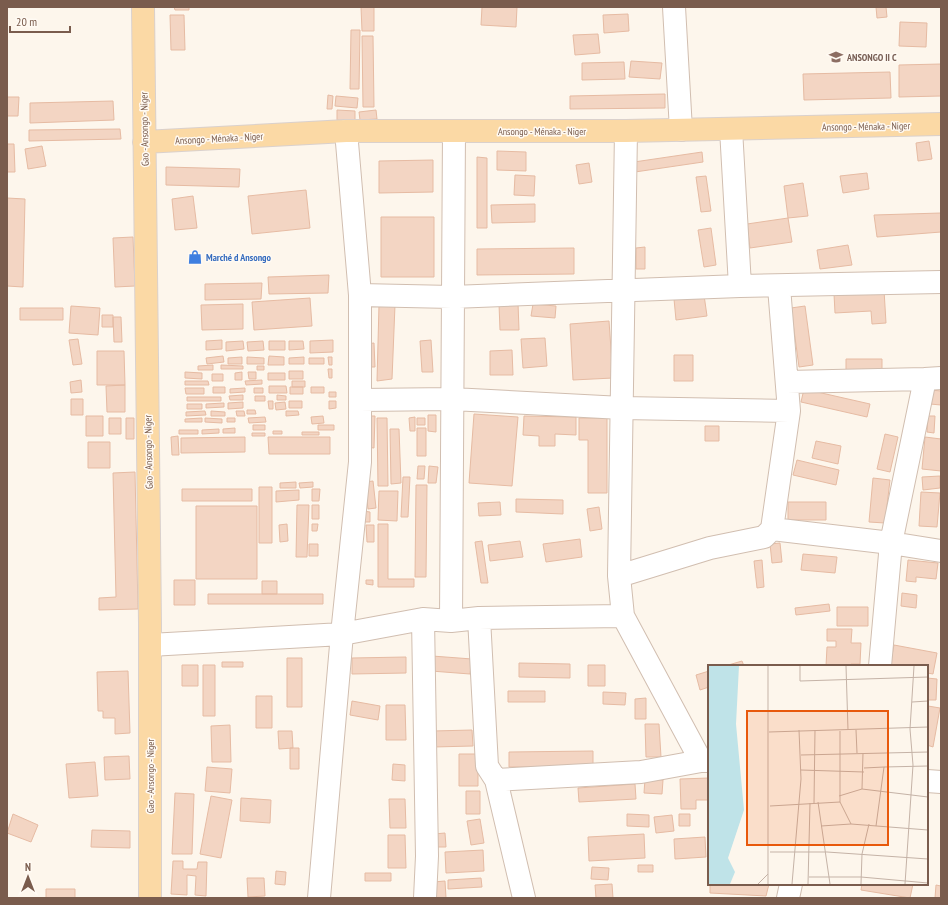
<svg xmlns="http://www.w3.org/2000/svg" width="948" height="905" font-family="'PT Sans Narrow',sans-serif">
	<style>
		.building { fill: #f3d5c3; stroke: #e6bba3 }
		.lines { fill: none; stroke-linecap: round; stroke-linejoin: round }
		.minor-casing { stroke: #d1beb0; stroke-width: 24 }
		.major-casing { stroke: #dad1cd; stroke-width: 24 }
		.minor { stroke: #fff; stroke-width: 22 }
		.major { stroke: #fbd9a5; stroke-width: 22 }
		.labels { text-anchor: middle; stroke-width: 3; stroke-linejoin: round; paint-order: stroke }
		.education-label { font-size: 10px; font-weight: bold; fill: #785e54; stroke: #fffaf3; text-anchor: start }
		.street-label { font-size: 10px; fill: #7a5c4d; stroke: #fffaf3 }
		.shop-label { font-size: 10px; font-weight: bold; fill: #366cbe; stroke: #fffaf3; text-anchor: start }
		.inset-road { fill: none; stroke: #c5b3a7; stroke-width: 1 }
		.view { fill: #e8590c; fill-opacity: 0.15; stroke: #e8590c; stroke-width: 2 }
		.inset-edge { fill: none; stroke: #7a5c4d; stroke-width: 2 }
	</style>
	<rect width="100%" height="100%" fill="#fdf6ec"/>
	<path class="building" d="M174 7H189V10H175Z
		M361 7H374V31H362Z
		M482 7H517L516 27 481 25Z
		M876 7H886L887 17 877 18Z
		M628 14 629 31 604 33 603 15Z
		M170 15H184L185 50H171Z
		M900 22 927 23 926 47 899 46Z
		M351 30H360L359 89H350Z
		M598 34 600 53 575 55 573 35Z
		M362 36H373L374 107H363Z
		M631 61 662 63 660 79 629 77Z
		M624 62 625 79 582 80V63Z
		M941 64V96L899 97V65Z
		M890 72 891 98 804 100 803 74Z
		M665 94V108L570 109V96Z
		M328 95 333 96 332 109H327Z
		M336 96 358 98 357 108 335 106Z
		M7 97H19L18 116H7Z
		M113 101 114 120 30 123V103Z
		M337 110 355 111V121L337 120Z
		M376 110 377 119 360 120 359 112Z
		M120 129 121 139 29 141V130Z
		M929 141 932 159 918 161 916 143Z
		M7 144H14L15 172H7Z
		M42 146 46 166 28 169 25 149Z
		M497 151 526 152V171L497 170Z
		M702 152 703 162 635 172 634 162Z
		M477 157 487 158V228H477Z
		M433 160V192L379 193V161Z
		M589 163 592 182 579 184 576 165Z
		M166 167 240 169 239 187 166 185Z
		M867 173 869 189 843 193 840 176Z
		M515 175 535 176 534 196 514 195Z
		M706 176 711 211 701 212 696 177Z
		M803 183 808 216 788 218 784 186Z
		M306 190 310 228 252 234 248 196Z
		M193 196 197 228 175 230 172 199Z
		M7 198 25 199 23 287 7 286Z
		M535 204V222L492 223 491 205Z
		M941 213V232L877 237 874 215Z
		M381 217H434V277H381Z
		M788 218 792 242 750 248 747 224Z
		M711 228 716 265 704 267 698 230Z
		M133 237 135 286 115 287 113 238Z
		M848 245 852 265 820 269 817 250Z
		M645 247V269H636V248Z
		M574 248V274L477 275V249Z
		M329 275 328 293 269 294 268 277Z
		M262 283 261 299 205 300V284Z
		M884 290 886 323 872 324 871 311 835 313 834 294Z
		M704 295 707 316 676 320 674 299Z
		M310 298 312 326 254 330 252 302Z
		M518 303 519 330H500L499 304Z
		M243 304V329L202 330 201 305Z
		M533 304 556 306 555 318 531 316Z
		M379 305H395L392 379 377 381Z
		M71 306 100 308 98 335 69 333Z
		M805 306 813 365 799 367 791 308Z
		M20 308H63V320H20Z
		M102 315H113V327H102Z
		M113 317H121L122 342H114Z
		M609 321 613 378 573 380 570 324Z
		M545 338 547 366 523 368 521 339Z
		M78 339 82 364 73 365 69 340Z
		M222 340V349L206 350V341Z
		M333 340V352L310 353V341Z
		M431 340 433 372H422L420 341Z
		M243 341 244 349 226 351V342Z
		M263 341 264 350 248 351 247 342Z
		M269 341H285V350H269Z
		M289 341H303L304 349 289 350Z
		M374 343 375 367H366V344Z
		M512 350 513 375H490V351Z
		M97 351H124L125 385H97Z
		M674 355H693V381H674Z
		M223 356 224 362 207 364 206 358Z
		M269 356 284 357V365H268Z
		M242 357V364H228V358Z
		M247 357 264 358V364H247Z
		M304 357V364H289V358Z
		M328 357H332V365H329Z
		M309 358H324V364H309Z
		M846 359H882V372H846Z
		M213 365V370H198V366Z
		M221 365 243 366V369H221Z
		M257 366H264V370H257Z
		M328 369H332V378H329Z
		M289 371H303V379H289Z
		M185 372 202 373V379L185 378Z
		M242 372V380H235V373Z
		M248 372H256V379H249Z
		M268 373H285V380H268Z
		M212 374H223V381H212Z
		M81 380 82 392 71 393 70 382Z
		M262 380V384L246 385 245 381Z
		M185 381H208L209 385H185Z
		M292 381H305V387H292Z
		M125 385V412H107L106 386Z
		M269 386H286L287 393H269Z
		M213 387H225V393H213Z
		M290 387H303V394H290Z
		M311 387H324V393H311Z
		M185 388H204V394H186Z
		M245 388V392L230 393V389Z
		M254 388H263V393H254Z
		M804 389 870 404 867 417 801 402Z
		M931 390 941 391V405L930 404Z
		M329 392H336V397H329Z
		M243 395V400H230L229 396Z
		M277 395 286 396V400H277Z
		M255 396H265V401H255Z
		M187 397H221V401H187Z
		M71 399H83V415H71Z
		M268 401H273V409H269Z
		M289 401H302V408H289Z
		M329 401H336V408L329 409Z
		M243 402V408L228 409V403Z
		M285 402 286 409 276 410 275 403Z
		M224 403V407L206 408V404Z
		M187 404H202V409H187Z
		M247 410H255L256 414H247Z
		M205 411 206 415 186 416V412Z
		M211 411 225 412V416H211Z
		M236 411H244L245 416H237Z
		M286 411H298L299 415 286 416Z
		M474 414 518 417 512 486 469 483Z
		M428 415H436V432L428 431Z
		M86 416H103V436H86Z
		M323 416 324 423 312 424 311 417Z
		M367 416H375L374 448 366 447Z
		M524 416 576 417V435L555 434V446H539V436L523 435Z
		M928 416H935L934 433 927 432Z
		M265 417 266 422 249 423 248 418Z
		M415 417V431H410L409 418Z
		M109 418H121V434H109Z
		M126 418H134V439H126Z
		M202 418V422H185V419Z
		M205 418 222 419V423L205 422Z
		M227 418H235V422H227Z
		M377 418H387L388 486H378Z
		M417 418H425V425H417Z
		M579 418H607V493H588V440H579Z
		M253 425H265V430H253Z
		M318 425H334V430H318Z
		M705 426H719V441H705Z
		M235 428V433H223V429Z
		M417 428H426V456H417Z
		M219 429V433L202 434V430Z
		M390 429H399L401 483 391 484Z
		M179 430H198V434H179Z
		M273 431H282V434H273Z
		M302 432H319V435H302Z
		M252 433H265V436H252Z
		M885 434 898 437 890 472 877 469Z
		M178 436 179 455H172L171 437Z
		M245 437V452L181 453V438Z
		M268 437H330V454H269Z
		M925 437 941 439V471L922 469Z
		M816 441 841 446 838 464 812 458Z
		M88 442H110V468H88Z
		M797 460 839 470 836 485 793 475Z
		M418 466H425L424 479H417Z
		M429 466 438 467 436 483H428Z
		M135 472 138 609 99 610V598L116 597 113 473Z
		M940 476V488L923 490 922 477Z
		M403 477H410L408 517H401Z
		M873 478 890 480 885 523 869 522Z
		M373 481 376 508 368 509 365 482Z
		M296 482V488H280V483Z
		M313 482V487L300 488 299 483Z
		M416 485H427L426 577H415Z
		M259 487H272V543H259Z
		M182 489H252V501H182Z
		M312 489H320L319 501H312Z
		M299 490V500L276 502V491Z
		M379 491H398L397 521 378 520Z
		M921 492 940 493 937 527 919 526Z
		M516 499 563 500V514L516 512Z
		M500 502 501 515 479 516 478 503Z
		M788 502H826V520H788Z
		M297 505H309L307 557H296Z
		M312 505H319V519H312Z
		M196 506H257V579H196Z
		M599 507 602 529 590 531 587 509Z
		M363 511 370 512V522H362Z
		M287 524 288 541 280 542 279 525Z
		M312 524H318L317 531H312Z
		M378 524H388V579H414V587H378Z
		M366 525H374V542H367Z
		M580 539 582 557 546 562 543 544Z
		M482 541 488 583H481L475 542Z
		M520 541 523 557 490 561 488 545Z
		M780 543 782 562 772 563 770 544Z
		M309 544H318V556H309Z
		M803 554 837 557 835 573 801 570Z
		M762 560 764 587 757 588 754 561Z
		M908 560 938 563 936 579 916 577V582L906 581Z
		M174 580H195V605H174Z
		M366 580H373V585L366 584Z
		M262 581H277V594H262Z
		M902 593 917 595 916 608 901 606Z
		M208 594H323V604H208Z
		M829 604 830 611 796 615 795 608Z
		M837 607H868V626H837Z
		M827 629H852L851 643H861L860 664H851V666H826L827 647H836V641H827Z
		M894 645 937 653 933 674 927 673V666H890Z
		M432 656 472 659 470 674 431 671Z
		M406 657V673L352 674V658Z
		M287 658H302V707H287Z
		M742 661 744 666H725Z
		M222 662H243V667H222Z
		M519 663 570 664V678L519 677Z
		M182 665H198V686H182Z
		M203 665H215V716H203Z
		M588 665H605V686H588Z
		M128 671 130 733 115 734V718H103V711H98L97 672Z
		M709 671V687L700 690 696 675Z
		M927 678 937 679 936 700H927Z
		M508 691H545V702H508Z
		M603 692 626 693 625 705 603 704Z
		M256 696H272V728H256Z
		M646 698V719H635V699Z
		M352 701 380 706 378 720 350 715Z
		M386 705H405L406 740H386Z
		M928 706 940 708 933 747 927 745Z
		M645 724H659L661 757H646Z
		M230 725 231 762H212L211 726Z
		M472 730 473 746 433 747V731Z
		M278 731H292L293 748 279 749Z
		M290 748H299V769H290Z
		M593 751V767H509V752Z
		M459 754H478V786H459Z
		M129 756 130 779 105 780 104 757Z
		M95 762 98 796 69 798 66 764Z
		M393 764 405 765V781L392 780Z
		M207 767 232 769 230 793 205 791Z
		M709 778V800H696V809H681L680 779Z
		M645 779 663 780 662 794 644 793Z
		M635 784 636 799 579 802 578 788Z
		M466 791H480V814H466Z
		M175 793 194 794 192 854H172Z
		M211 796 232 800 221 858 200 854Z
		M241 798 271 800 270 823 240 821Z
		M389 799H405L406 828H390Z
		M13 814 38 825 31 842 7 833Z
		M627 814 649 815V827L627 826Z
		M679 814H690V826H679Z
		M672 815 674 831 656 833 654 817Z
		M480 819 484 843 471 845 467 821Z
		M92 830 130 831V848L91 847Z
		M445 833 446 847H435L434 834Z
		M644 834 645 858 589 861 588 837Z
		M388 835H405L406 868H388Z
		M705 837 706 857 675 859 674 839Z
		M483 850 484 871 446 873 445 852Z
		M173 861H183V869H197L198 862H207L206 896 195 895 196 876 187 875V895L171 894Z
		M638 865H653V872H638Z
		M592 867 609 868 608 880 591 879Z
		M276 871 286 872 285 885 275 884Z
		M365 873H391V881H365Z
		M247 878H264L265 896 248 897Z
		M481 878 482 887 448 889V880Z
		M445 881 446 898H434L433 882Z
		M612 884 613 898H596L595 885Z
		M710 884H769L766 896 710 893Z
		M862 884H913L910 898 861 890Z
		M936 885 941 886V898H935Z
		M46 889H75V898H46Z"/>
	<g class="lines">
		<defs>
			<path id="minor" d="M674 7 681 130
				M731 129 740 286
				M626 131 619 576 623 616 701 761H709
				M360 295 452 297 740 286 941 282
				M787 382 925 379
				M360 400 452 399 622 408 789 411
				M772 529 891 543 941 551
				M619 576 710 548 764 537 772 529 789 411 779 287
				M479 618 487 766 496 780 524 898
				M423 619 427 856 425 898
				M451 621 454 131
				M150 645 342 634 423 619 451 621 479 618 623 616
				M880 666 891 543 925 379 941 378
				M496 780 641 772 701 761
				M927 781 941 782
				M319 898 342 634 360 462V295L346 131
				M788 898 791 884"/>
			<path id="major" d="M143 7 150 623V898
				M144 142 346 131H626L941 124"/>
		</defs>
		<use href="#minor" class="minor-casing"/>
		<use href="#major" class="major-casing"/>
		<use href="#minor" class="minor"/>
		<use href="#major" class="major"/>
	</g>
	<defs>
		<symbol id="school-bare" viewBox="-9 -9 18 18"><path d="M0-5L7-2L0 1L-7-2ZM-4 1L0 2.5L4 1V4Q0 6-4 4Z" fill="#8d6e63" stroke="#fffaf3" stroke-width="2.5" paint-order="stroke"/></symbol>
		<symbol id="shop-bare" viewBox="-9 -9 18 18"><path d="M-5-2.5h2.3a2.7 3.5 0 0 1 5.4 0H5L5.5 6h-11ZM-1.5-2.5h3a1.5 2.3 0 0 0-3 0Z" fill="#3f7fe0" stroke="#fffaf3" stroke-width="2.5" paint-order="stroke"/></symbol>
	</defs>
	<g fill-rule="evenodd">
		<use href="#school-bare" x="826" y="47" width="20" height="20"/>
		<use href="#shop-bare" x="185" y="247" width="20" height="20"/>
	</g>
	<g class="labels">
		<g class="education-label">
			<text x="847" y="61">ANSONGO II C</text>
		</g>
		<g class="street-label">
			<text transform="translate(866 126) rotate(-1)" y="4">Ansongo - Ménaka - Niger</text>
			<text transform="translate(144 129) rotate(-91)" y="4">Gao - Ansongo - Niger</text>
			<text x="542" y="135">Ansongo - Ménaka - Niger</text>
			<text transform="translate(219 138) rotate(-3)" y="4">Ansongo - Ménaka - Niger</text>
			<text transform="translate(148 452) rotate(-91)" y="4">Gao - Ansongo - Niger</text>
			<text transform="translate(150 776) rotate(-90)" y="4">Gao - Ansongo - Niger</text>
		</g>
		<g class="shop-label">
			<text x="206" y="261">Marché d Ansongo</text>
		</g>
	</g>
	<g transform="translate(708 665)">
		<rect width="220" height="220" fill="#fdf6ec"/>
		<path d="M0 1H31L28 59 36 145 20 193 27 207 22 219H0Z" fill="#bfe3e8"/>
		<path class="inset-road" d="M60 1V219M92 1V16L220 12M138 1 140 65M204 37 220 36M148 65 149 88M132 66V137L143 159 220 165M61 67 220 62M93 90 220 87M156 103 176 102M93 105 156 107M154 124 155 88M131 131 154 124 220 132M110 137 122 219M106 138 107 65M62 141 132 137M113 161 143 159M168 161 176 102 220 101M62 187H119L220 194M101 212H153L220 218M50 219 60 209M84 219 93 114 91 65M100 219 102 138M153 219 154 189 161 159M197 219 205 100 202 64 206 1"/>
		<path class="view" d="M39 46H180V180H39Z"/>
		<rect width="220" height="220" class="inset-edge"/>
	</g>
	<rect width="948" height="905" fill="none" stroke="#7a5c4d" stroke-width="16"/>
	<g transform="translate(28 877)" stroke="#fffaf3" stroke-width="3" paint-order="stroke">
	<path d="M0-3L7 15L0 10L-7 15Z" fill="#7a5c4d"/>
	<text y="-6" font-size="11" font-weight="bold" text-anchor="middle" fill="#7a5c4d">N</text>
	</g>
	<path d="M10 26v6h60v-6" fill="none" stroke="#7a5c4d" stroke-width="2"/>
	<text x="16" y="26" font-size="12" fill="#7a5c4d" stroke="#fffaf3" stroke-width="3" paint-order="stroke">20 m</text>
</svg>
